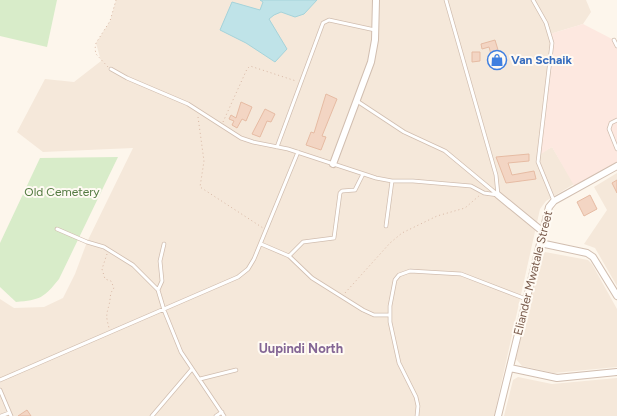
<svg xmlns="http://www.w3.org/2000/svg" width="617" height="416" font-family="Figtree,sans-serif">
	<style>
		.residential { fill: #f5e8da }
		.commercial { fill: #fde8e0 }
		.green { fill: #d8ecc9 }
		.water { fill: #bfe3e8; stroke: #a5d3da }
		.building { fill: #f3d5c3; stroke: #e6bba3 }
		.lines { fill: none; stroke-linecap: round; stroke-linejoin: round }
		.lane-casing { stroke: #d1beb0; stroke-width: 4.5 }
		.street-casing { stroke: #d1beb0; stroke-width: 8 }
		.path { stroke: #d9b8a5; stroke-width: 1; stroke-dasharray: 1 3; stroke-linecap: butt }
		.lane { stroke: #fff; stroke-width: 3 }
		.street { stroke: #fff; stroke-width: 6 }
		.labels { text-anchor: middle; stroke-width: 4; stroke-linejoin: round; paint-order: stroke }
		.shop-label { font-size: 12px; font-weight: bold; fill: #366cbe; stroke: #fffaf3; text-anchor: start }
		.park-label { font-size: 12px; fill: #537a41; stroke: #fffaf3 }
		.street-label { font-size: 12px; fill: #7a5c4d; stroke: #fffaf3 }
		.neighbourhood-label { font-size: 13px; font-weight: bold; fill: #846695; stroke: #fffaf3 }
	</style>
	<rect width="100%" height="100%" fill="#fdf6ec"/>
	<path class="residential" d="M116 0H586L591 12 583 24 550 34 552 43 538 155 552 147 574 184 546 201 540 209 494 416H0V299L14 308 44 307 63 298 75 274 87 242 133 148 43 152 17 132 45 79 74 82 101 61 96 43 110 21Z
		M617 173V286L595 248 584 244 607 210 594 187Z
		M545 252 588 260 592 264 617 309V367L554 373 522 366 516 359 541 257Z
		M518 377 552 384 617 378V416H504L513 380Z"/>
	<path class="commercial" d="M583 24 614 40 617 46V166L576 189 552 147 538 156 552 52 550 34Z"/>
	<path class="green" d="M0 0H57L47 47 0 36Z
		M118 157 59 279C44 298 40 300 16 302L0 287V243L40 158Z"/>
	<path class="water" d="M260 0H317L304 14 295 17 281 12 274 15 269 19 287 49 275 62 246 43 220 30 232 2 260 10 263 2Z"/>
	<path class="building" d="M495 40 502 63 494 65 489 47 482 49 481 44Z
		M472 52H480V61L472 62Z
		M326 94 337 99 322 136 326 137 321 150 306 145 311 132 314 133Z
		M241 102 252 107 246 121 242 119 237 128 232 125 234 121 229 119 231 115 236 118Z
		M265 109 275 114 271 122 267 121 260 137 252 134Z
		M529 154V161L508 163 512 175 534 171 536 179 506 183 496 157Z
		M617 180V193L612 183Z
		M590 195 597 209 584 216 577 202Z
		M27 410 31 416H18Z"/>
	<g class="lines">
		<defs>
			<path id="lane" d="M446 0 496 175 498 195
				M533 0 546 23 552 43 538 162 554 201
				M614 40 617 46
				M111 69 127 78 188 104 241 138 253 142 288 149 376 178 392 181H413L471 186 484 193 498 195
				M357 101 404 132 445 151 498 195
				M617 120 611 123 609 129 617 149
				M277 147 323 23 329 20 375 30
				M386 226 392 181
				M57 229 87 242 104 247 133 265 158 290 164 310 181 352 224 416
				M261 244 289 256 312 278 363 310 374 315H389
				M289 256 303 242 334 238 340 193 342 191 355 190 363 174
				M158 290 162 281 160 261 164 244
				M200 379 236 370
				M0 380 238 277 248 269 254 259 298 152
				M0 390 11 416
				M1 416 9 413
				M152 416 192 369
				M216 416 222 412
				M417 416 418 406 416 397 399 363 390 322V306L395 280 399 275 410 271 461 274 526 299"/>
			<path id="street" d="M333 164 371 62 375 40 376 0
				M498 195 542 231
				M540 243 587 253 593 257 617 296
				M510 368 557 378 617 372
				M498 416 549 207 554 201 617 166"/>
		</defs>
		<use href="#lane" class="lane-casing"/>
		<use href="#street" class="street-casing"/>
		<path class="path" d="M108 67 96 54 95 49 96 43 110 21 116 0
			M198 117 204 161 200 187 263 228
			M223 122 247 69 250 66 296 81
			M107 254 102 269 105 279 111 281 114 288C109 294 111 298 109 305 106 316 106 316 109 328
			M345 293 390 243 402 233 437 216 465 208 480 195"/>
		<use href="#lane" class="lane"/>
		<use href="#street" class="street"/>
	</g>
	<defs>
		<symbol id="shop-ring" viewBox="-11 -11 22 22"><circle r="9.5" fill="#fffaf3" stroke="#3f7fe0" stroke-width="1.5"/><path d="M-5-2.5h2.3a2.7 3.5 0 0 1 5.4 0H5L5.5 6h-11ZM-1.5-2.5h3a1.5 2.3 0 0 0-3 0Z" fill="#3f7fe0"/></symbol>
	</defs>
	<g fill-rule="evenodd">
		<use href="#shop-ring" x="486" y="49" width="22" height="22"/>
	</g>
	<g class="labels">
		<g class="shop-label">
			<text x="511" y="64">Van Schaik</text>
		</g>
		<g class="park-label">
			<text x="62" y="196">Old Cemetery</text>
		</g>
		<g class="street-label">
			<text transform="translate(533 273) rotate(-76)" y="4">Eliander Mwatale Street</text>
		</g>
		<g class="neighbourhood-label">
			<text x="301" y="353">Uupindi North</text>
		</g>
	</g>
</svg>
